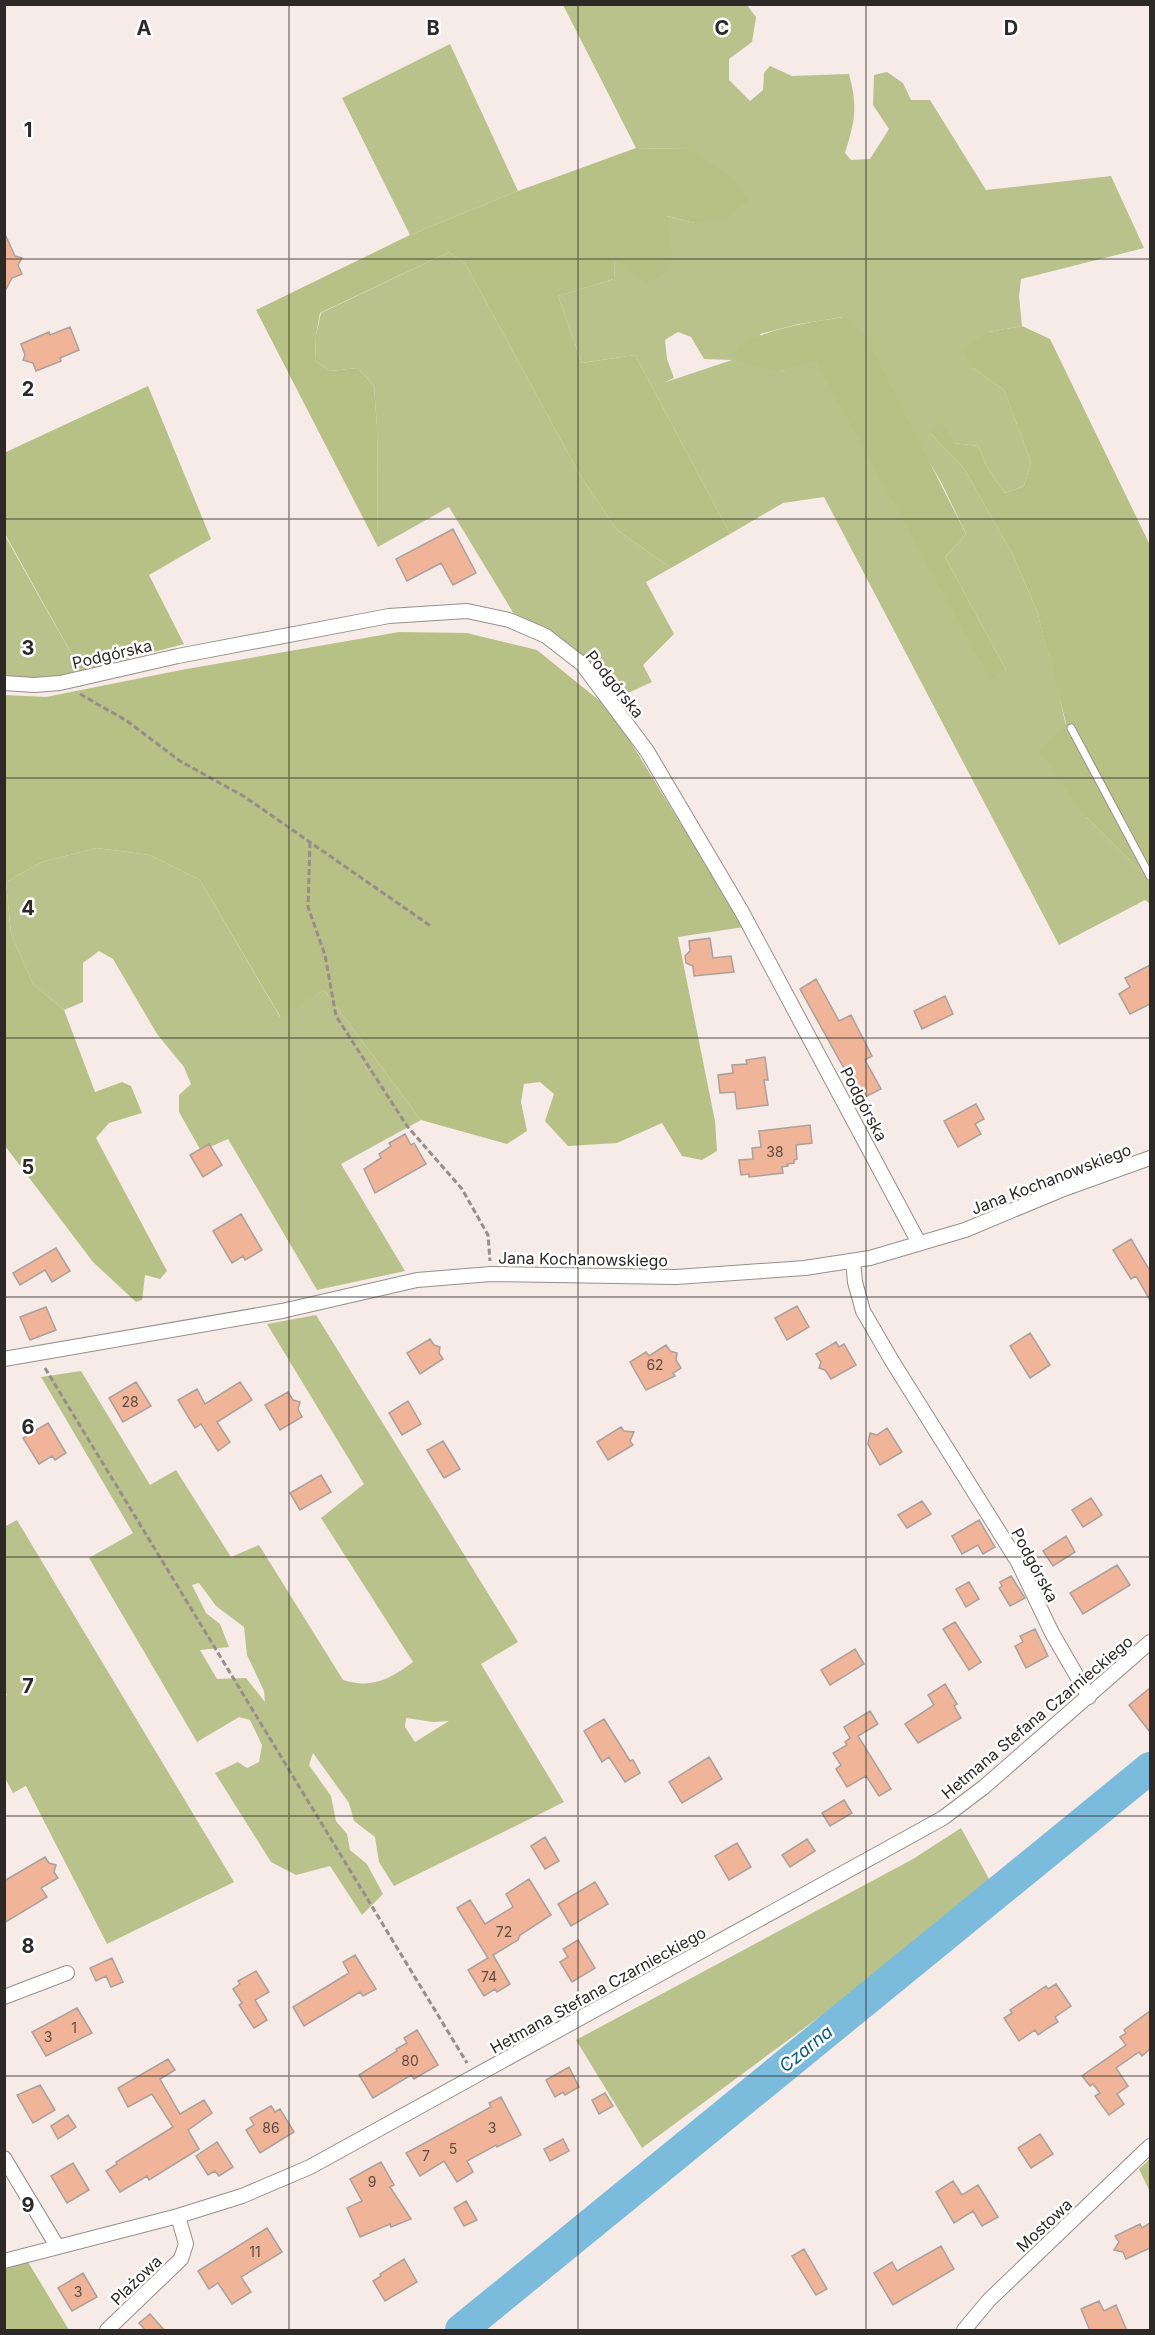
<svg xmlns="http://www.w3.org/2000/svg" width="1155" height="2335" font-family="Inter,sans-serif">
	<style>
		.green { fill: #bac28b; fill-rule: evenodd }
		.forest { fill: #b8c185 }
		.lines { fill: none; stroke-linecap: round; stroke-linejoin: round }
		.river { stroke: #7bbbdb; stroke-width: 32 }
		.building { fill: #f0b498; stroke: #aaa19c; stroke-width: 1.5 }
		.lane-casing { stroke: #978e8a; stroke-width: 9 }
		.street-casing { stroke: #978e8a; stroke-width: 16 }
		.path { stroke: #968e8b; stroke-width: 3; stroke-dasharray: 6 3; stroke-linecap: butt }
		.lane { stroke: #fff; stroke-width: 7 }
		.street { stroke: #fff; stroke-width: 14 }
		.grid { fill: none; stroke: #2d2927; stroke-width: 1.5; stroke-opacity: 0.55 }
		.labels { text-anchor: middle; stroke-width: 5; stroke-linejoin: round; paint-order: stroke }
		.number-label { font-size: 14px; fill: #5e4c43 }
		.street-label { font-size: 16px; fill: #2d2927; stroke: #fff }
		.water-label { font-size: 18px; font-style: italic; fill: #085d7d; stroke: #fff }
		.grid-label { font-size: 20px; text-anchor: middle; font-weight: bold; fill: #2d2927; stroke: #fff; stroke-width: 5; stroke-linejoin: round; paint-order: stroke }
	</style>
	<rect width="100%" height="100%" fill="#f6ebe7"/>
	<path class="green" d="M563 5H747L756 17 752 42 729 59V80L750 101 763 90 764 73 770 66 792 76 849 74C858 108 855 120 845 153L851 160 870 159 889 129 873 105 874 75 887 72 903 83 911 100H930L986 190 1111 176 1144 248 1021 279 1019 296 1022 326 989 332 973 368 1004 390 1031 462 1024 486 1005 493 988 469 978 446 954 443 929 432 963 467 1012 553 1037 611 1058 690 1086 817 1150 880V904L1145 900 1059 945 824 497 783 503 730 534 635 355 582 363 558 296 614 279 615 260 667 216 695 223 687 149 636 148ZM843 317 941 482 966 534 945 557 1006 670 990 679 815 360 779 372 760 334 799 324ZM678 332 691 337 704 359 732 360 663 383 674 378 667 359 665 340Z
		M450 44 518 191 410 235 342 98Z
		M449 252 465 263 580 475 617 530 671 568 646 582 674 634 643 665 652 682 617 698 582 656 523 629 449 507 378 547 377 426 374 386 358 368 330 371 315 361 316 335 321 313Z
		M4 534 81 671 47 684 5 681Z
		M97 848 150 855 200 880 280 1017 324 990 421 1120 341 1164 405 1271 317 1290 228 1139 201 1151 179 1112V1095L191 1084 184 1067 157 1034 113 959 99 951 83 963V1002L64 1010 33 984 11 934 6 882 42 862Z
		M316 1315 518 1642 481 1664 564 1802 394 1886 379 1862 375 1837 354 1821 349 1803 313 1753 309 1765 331 1796 336 1821 347 1834 350 1850 367 1864 383 1894 362 1915 330 1866 296 1875 271 1862 215 1773 238 1762 247 1768 259 1762 262 1745 250 1720 239 1717 197 1742 89 1558 133 1533 41 1377 81 1371 150 1485 176 1470 231 1557 259 1545 343 1680C372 1689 390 1679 413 1662L321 1518 364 1484 267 1324ZM199 1583 216 1606 244 1627 247 1655 264 1691 265 1702 246 1678 217 1679 200 1650 229 1647 220 1624 206 1613 192 1585ZM406 1718 433 1722 449 1721 415 1742 405 1727Z
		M17 1520 234 1882 107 1944 26 1786 13 1793 5 1778 4 1697 7 1695 4 1690V1527Z
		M961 1828 994 1888 642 2148 576 2040 913 1859Z
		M1150 2159V2192L1139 2169Z"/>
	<path class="forest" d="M636 148 687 149 731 176 748 201 726 219 695 223 667 216 673 258 667 272 647 283 615 260 614 279 558 296 582 363 635 355 730 534 671 568 617 530 580 475 465 263 449 252 320 313 316 335 315 361 330 371 358 368 374 386 377 426 378 547 256 310 410 235 518 191Z
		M844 317 863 331 966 534 945 557 1006 670 990 680 815 361 779 372 735 360 739 346C772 327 806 323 844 317Z
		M1022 326 1050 339 1150 545V880L1086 817 1039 751 1066 723 1037 611 1012 553 963 467 929 432 941 422 954 443 978 446 988 469 1005 493 1024 486 1031 462 1004 390 973 368 963 349 989 332Z
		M148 386 211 539 149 575 184 644 81 671 5 534 4 453Z
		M399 632 467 633 537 650 611 710 744 927 678 937 715 1121 717 1151 702 1160 682 1156 662 1123 617 1143 568 1146 545 1121 554 1094 540 1082 524 1084 521 1102 527 1131 507 1144 421 1120 324 990 281 1018 200 880 150 855 97 848 42 862 6 882 11 934 33 984 64 1010 95 1092 122 1082 131 1086 142 1113 109 1123 96 1138 167 1271 160 1279 145 1275 142 1300 136 1302 93 1262 5 1146V695L46 697 181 670Z
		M28 2262 69 2330H5V2268Z"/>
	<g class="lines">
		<path class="river" d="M461 2330 1150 1768"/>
	</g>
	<path class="building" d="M4 232 15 256 22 258 18 265 22 274 12 278 4 293Z
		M70 327 79 350 60 358 61 361 36 371 33 363 23 360 25 355 21 344 49 332 50 335Z
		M453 529 476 573 453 585 441 563 407 581 396 559Z
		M710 938 713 958 731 956 734 972 694 976 693 966 686 963 685 956 690 951 689 941Z
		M1150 965V1004L1130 1014 1119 994 1130 987 1125 978Z
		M816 979 839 1021 851 1015 872 1056 865 1060 881 1089 861 1099 800 989Z
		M945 996 953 1014 922 1029 914 1011Z
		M765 1057 768 1080H764L768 1105 737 1109 735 1092 720 1093 718 1075 733 1073 732 1065 747 1064 746 1060Z
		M976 1104 984 1119 975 1124 981 1134 958 1147 944 1121Z
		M810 1125 812 1143 796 1145 797 1159 794 1160V1163L787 1164 788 1166 782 1167 783 1173 749 1177V1174L741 1175 739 1160 753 1159 752 1148 761 1147 759 1131Z
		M405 1134 411 1145 414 1143 426 1164 375 1193 364 1169 381 1158 379 1154 391 1146 389 1143Z
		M209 1144 222 1165 203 1177 190 1155Z
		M241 1214 262 1250 245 1260 243 1256 232 1263 213 1231Z
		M1131 1239 1150 1271V1300L1136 1276 1131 1279 1113 1250Z
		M56 1248 70 1271 52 1282 45 1270 20 1285 13 1273Z
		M797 1306 809 1327 787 1340 775 1318Z
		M46 1307 56 1330 30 1340 20 1317Z
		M1030 1333 1050 1365 1030 1378 1010 1346Z
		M430 1339 434 1345 440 1347 439 1353 443 1359 420 1374 407 1353Z
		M836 1342 839 1347 844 1344 856 1365 831 1379 825 1370 819 1368 821 1362 816 1354Z
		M666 1345 670 1351 677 1353 676 1360 681 1368 673 1373 675 1376 646 1390 630 1362 646 1352 649 1356Z
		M136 1382 151 1406 123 1422 109 1398Z
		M240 1382 252 1400 217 1422 230 1442 218 1451 201 1424 195 1428 178 1400 197 1389 205 1404Z
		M288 1392 293 1400 300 1402 298 1409 302 1417 280 1430 265 1405Z
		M408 1401 421 1424 402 1435 389 1413Z
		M48 1423 66 1453 55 1460 52 1456 39 1464 23 1438Z
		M621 1427 624 1431 634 1432 630 1441 633 1445 608 1460 597 1442Z
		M887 1428 902 1452 880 1465 868 1444 870 1433 877 1435Z
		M443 1441 460 1469 444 1478 427 1450Z
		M321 1475 331 1492 300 1510 290 1493Z
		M1091 1498 1102 1515 1083 1527 1072 1510Z
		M922 1501 931 1514 907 1528 898 1515Z
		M979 1520 995 1547 983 1554 978 1545 962 1554 952 1536Z
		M1066 1536 1075 1552 1053 1566 1043 1551Z
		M1117 1565 1130 1585 1083 1614 1070 1593Z
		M1011 1576 1025 1598 1010 1606 999 1588 1002 1586 1000 1582Z
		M969 1582 979 1599 966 1607 956 1589Z
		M955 1622 981 1662 969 1670 943 1629Z
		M1035 1629 1048 1656 1026 1668 1015 1646 1023 1642 1020 1636Z
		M855 1649 864 1664 830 1685 821 1670Z
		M945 1684 957 1704 954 1706 961 1718 918 1743 905 1724 934 1705 928 1695Z
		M1150 1688V1732L1129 1705Z
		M870 1711 878 1724 858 1736 891 1789 879 1796 866 1776 847 1787 836 1769 841 1765 833 1753 847 1745 845 1742 850 1738 844 1727Z
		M604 1719 630 1761 633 1760 640 1773 625 1782 609 1757 602 1762 584 1731Z
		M709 1757 722 1779 682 1803 669 1782Z
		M844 1800 852 1813 830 1826 822 1813Z
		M545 1837 559 1861 545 1869 531 1846Z
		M807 1839 815 1851 790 1867 782 1855Z
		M737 1843 751 1867 729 1880 715 1856Z
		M45 1857 49 1863 56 1865 54 1872 58 1878 41 1888 47 1897 4 1923V1881Z
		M529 1879 551 1915 520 1935 518 1940 493 1955 510 1984 497 1992 495 1989 484 1996 468 1970 488 1958 457 1908 470 1900 485 1924 513 1907 506 1894Z
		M595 1882 608 1904 571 1926 558 1904Z
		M578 1940 595 1968 572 1982 560 1962 568 1957 563 1949Z
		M355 1955 376 1989 363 1996 360 1992 304 2026 293 2007 349 1973 343 1962Z
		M112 1958 123 1982 111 1987 106 1976 96 1981 90 1968Z
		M256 1971 269 1992 255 2000 267 2020 254 2028 239 2005 242 2003 233 1989 240 1984 238 1981Z
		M1056 1984 1071 2006 1055 2017 1058 2022 1048 2028 1038 2035 1035 2030 1019 2041 1004 2018 1012 2013 1010 2010 1046 1986 1048 1989Z
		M77 2008 92 2033 46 2056 32 2032Z
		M1150 2011V2049L1142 2056 1139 2052 1116 2068 1128 2086 1117 2094 1124 2104 1109 2115 1095 2096 1100 2093 1093 2084 1090 2086 1082 2076 1126 2045 1120 2037 1126 2033 1124 2030Z
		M417 2030 438 2065 414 2079 411 2075 373 2098 359 2075 397 2051 396 2049 407 2043 404 2038Z
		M168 2059 175 2070 160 2079 180 2114 204 2100 212 2113 188 2130 199 2149 149 2180 147 2176 120 2192 106 2171 117 2164 116 2162 173 2127 152 2094 128 2107 118 2088Z
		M569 2067 579 2087 565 2095 563 2092 555 2097 546 2080Z
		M40 2085 55 2110 33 2123 17 2095Z
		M605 2093 613 2106 599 2114 592 2100Z
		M501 2097 521 2135 497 2147 496 2145 467 2161 473 2172 457 2182 444 2161 420 2176 406 2153 491 2107 489 2103Z
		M271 2106 275 2112 280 2109 294 2132 260 2153 246 2130 254 2125 250 2118Z
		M68 2115 76 2127 58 2139 51 2126Z
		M1040 2134 1053 2154 1031 2168 1018 2148Z
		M563 2139 569 2151 550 2161 544 2149Z
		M217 2142 233 2167 219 2176 215 2171 208 2175 196 2156Z
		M381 2162 394 2185 390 2187 411 2219 391 2227 390 2224 360 2237 347 2208 362 2201 350 2179Z
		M73 2163 89 2190 67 2203 51 2176Z
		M953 2181 962 2195 978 2185 998 2217 982 2226 973 2211 954 2223 936 2192Z
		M466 2201 477 2220 464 2226 454 2208Z
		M1150 2223V2248L1126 2259 1123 2252 1114 2250 1119 2242 1115 2236 1140 2224 1142 2228Z
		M267 2228 282 2252 241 2277 251 2292 232 2304 218 2283 209 2289 198 2271Z
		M941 2246 954 2269 893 2305 874 2273 892 2262 897 2271Z
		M804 2249 827 2289 816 2295 792 2256Z
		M404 2259 417 2282 385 2301 373 2281 381 2276 380 2274Z
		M83 2273 97 2297 72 2311 58 2288Z
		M1099 2301 1104 2311 1116 2305 1127 2331H1090L1081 2309Z
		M150 2314 165 2331H146L139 2323Z"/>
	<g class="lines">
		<defs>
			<path id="lane" d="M1071 728 1150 876"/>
			<path id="street" d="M4 683 34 685 60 683 178 656 389 616 467 611 509 620 546 636 582 664 647 751 742 912 919 1243
				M853 1261 855 1282 863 1311 892 1361 1018 1562 1052 1633 1089 1697
				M4 1359 282 1311 417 1280 491 1274 676 1277 805 1268 870 1258 965 1230 1061 1190 1150 1158
				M4 1997 67 1973
				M4 2158 57 2246
				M4 2261 178 2216 242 2196 310 2167 943 1818 984 1787 1150 1642
				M107 2330 181 2259 186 2244 178 2216
				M964 2330 989 2300 1150 2146"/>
		</defs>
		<use href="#lane" class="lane-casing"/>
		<use href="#street" class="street-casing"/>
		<path class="path" d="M80 694 127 721 180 761 245 797 432 927
			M310 842 308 907 325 955 336 1016 407 1126 462 1189 488 1235 490 1261
			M45 1368 467 2063"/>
		<use href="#lane" class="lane"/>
		<use href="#street" class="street"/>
	</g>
	<path class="grid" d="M289 4V2330M578 4V2330M866 4V2330M4 259H1150M4 519H1150M4 778H1150M4 1038H1150M4 1297H1150M4 1557H1150M4 1816H1150M4 2076H1150"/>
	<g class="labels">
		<g class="number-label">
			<text x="775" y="1157">38</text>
			<text x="655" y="1370">62</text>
			<text x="130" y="1407">28</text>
			<text x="504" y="1937">72</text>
			<text x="489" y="1982">74</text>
			<text x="74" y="2033">1</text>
			<text x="48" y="2042">3</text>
			<text x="410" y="2066">80</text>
			<text x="271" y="2133">86</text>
			<text x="492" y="2133">3</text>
			<text x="453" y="2154">5</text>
			<text x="426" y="2161">7</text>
			<text x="372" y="2187">9</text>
			<text x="255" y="2257">11</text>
			<text x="78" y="2297">3</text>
		</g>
		<g class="street-label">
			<text transform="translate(112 654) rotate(-13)" y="6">Podgórska</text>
			<text transform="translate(615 684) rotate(51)" y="6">Podgórska</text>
			<text transform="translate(864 1104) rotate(62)" y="6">Podgórska</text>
			<text transform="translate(1051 1179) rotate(-21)" y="6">Jana Kochanowskiego</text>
			<text transform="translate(583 1259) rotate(1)" y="6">Jana Kochanowskiego</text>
			<text transform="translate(1035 1565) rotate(62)" y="6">Podgórska</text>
			<text transform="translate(1037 1717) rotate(-40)" y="6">Hetmana Stefana Czarnieckiego</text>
			<text transform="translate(598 1990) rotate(-29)" y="6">Hetmana Stefana Czarnieckiego</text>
			<text transform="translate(1044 2225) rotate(-43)" y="6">Mostowa</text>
			<text transform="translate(136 2280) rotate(-44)" y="6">Plażowa</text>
		</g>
		<g class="water-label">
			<text transform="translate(806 2049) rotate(-39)" y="6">Czarna</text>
		</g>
	</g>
	<g class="grid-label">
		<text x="144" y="35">A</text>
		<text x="433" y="35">B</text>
		<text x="722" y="35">C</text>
		<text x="1011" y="35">D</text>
		<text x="28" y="137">1</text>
		<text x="28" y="396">2</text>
		<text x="28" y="655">3</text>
		<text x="28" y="915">4</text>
		<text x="28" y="1174">5</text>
		<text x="28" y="1434">6</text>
		<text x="28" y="1693">7</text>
		<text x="28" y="1953">8</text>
		<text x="28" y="2212">9</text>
	</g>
	<rect width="1155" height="2335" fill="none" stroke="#2d2927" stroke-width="12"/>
</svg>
